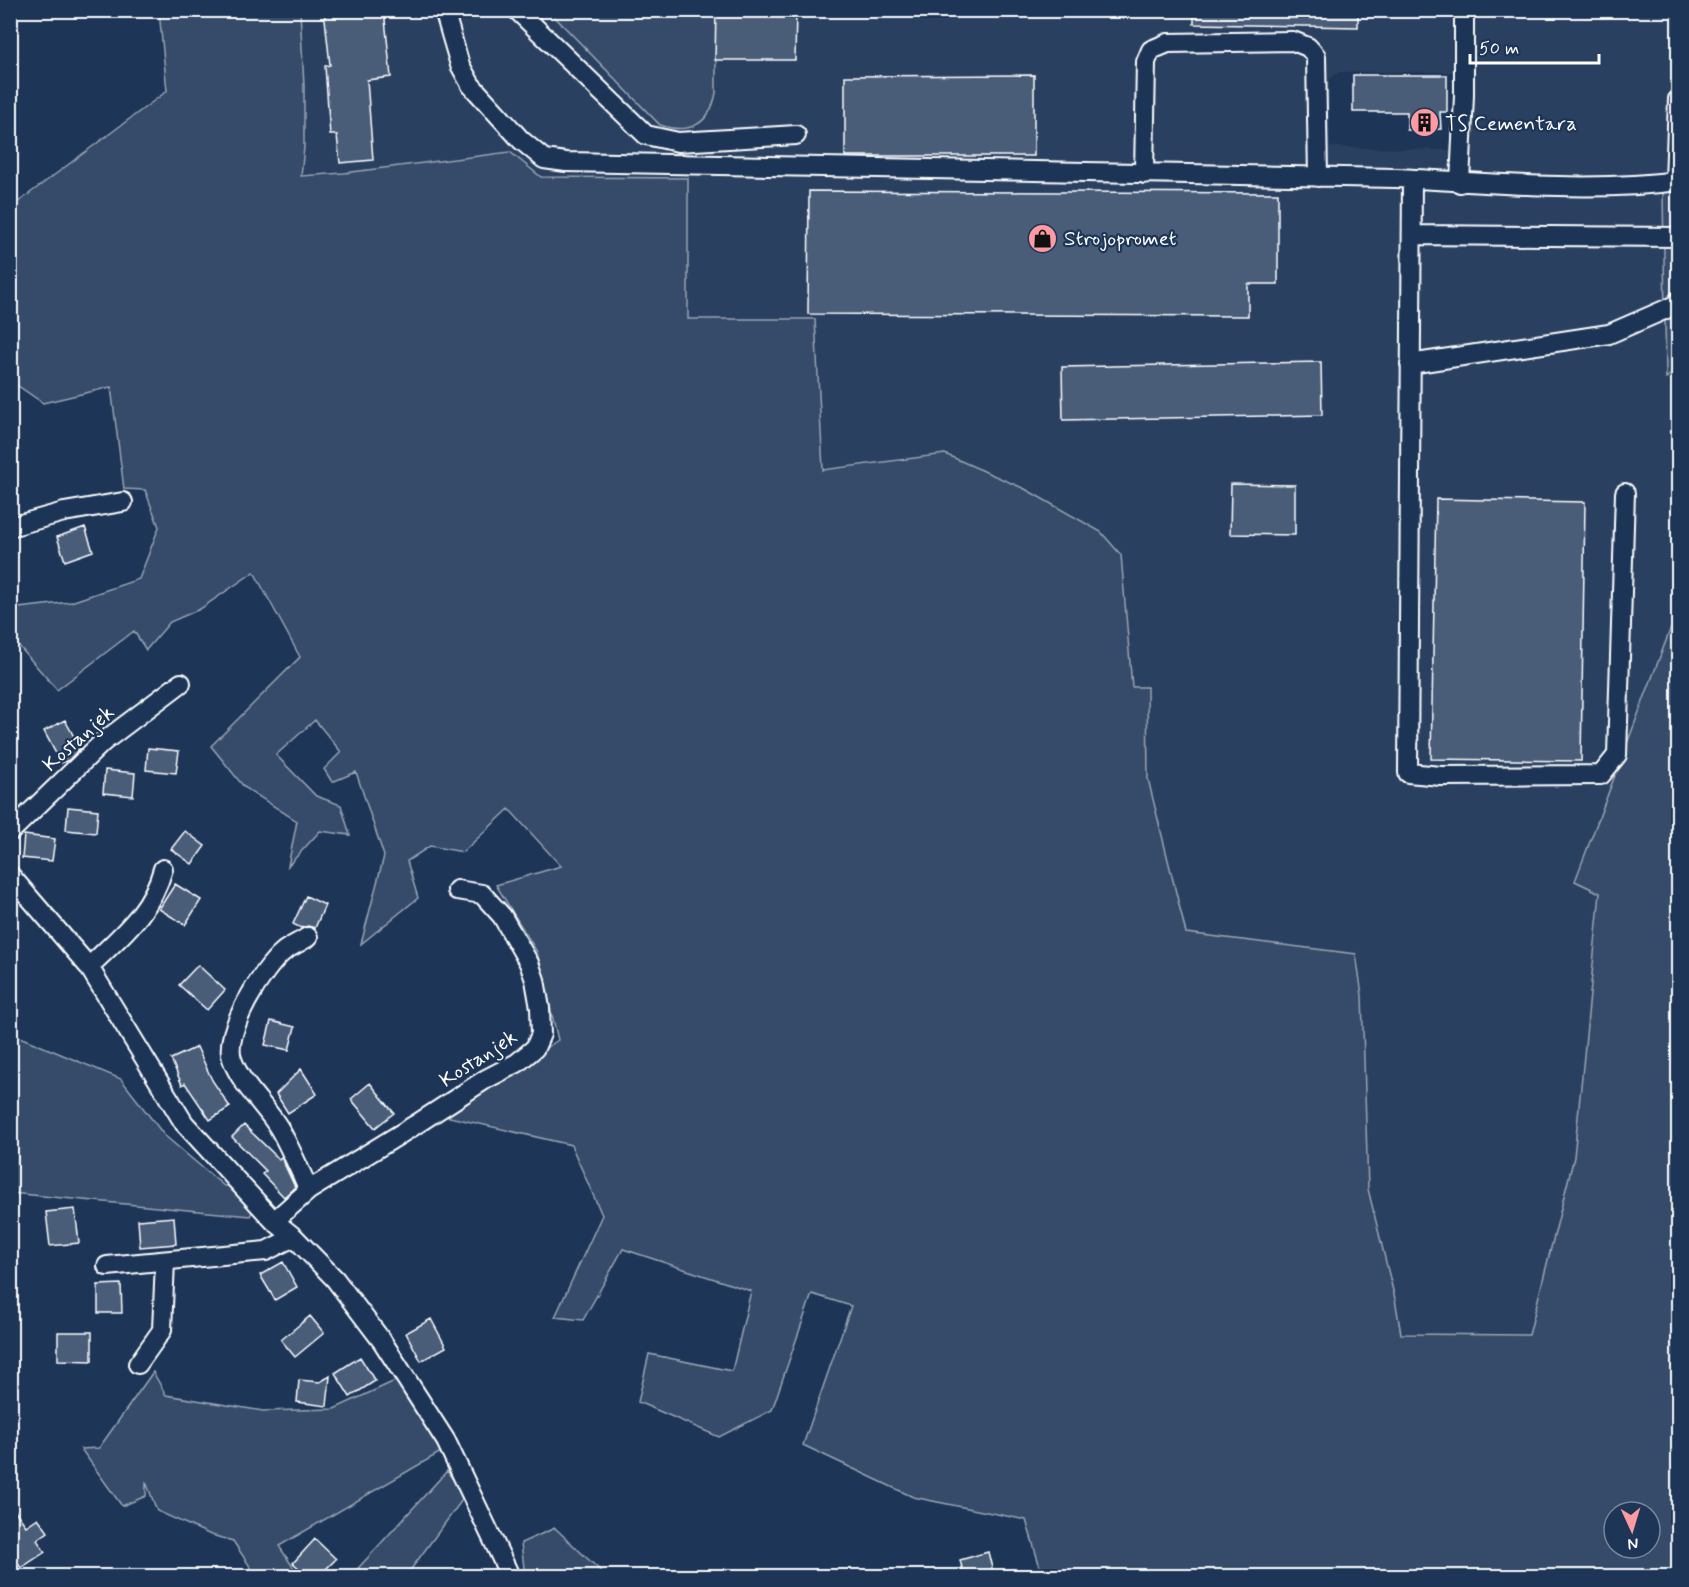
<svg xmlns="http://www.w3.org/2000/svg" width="1689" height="1587" font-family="Mynerve,sans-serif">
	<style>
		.built { fill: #2a4161; fill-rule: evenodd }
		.green { fill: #364b69; stroke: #9aa5b4; stroke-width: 1.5; fill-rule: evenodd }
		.building { fill: #4a5d79; stroke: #fff; stroke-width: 1.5 }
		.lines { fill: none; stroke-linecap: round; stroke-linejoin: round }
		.minor-casing { stroke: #fff; stroke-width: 22 }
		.minor { stroke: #1d3557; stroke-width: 18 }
		.labels { text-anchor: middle; stroke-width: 4.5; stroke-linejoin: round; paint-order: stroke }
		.poi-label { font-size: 21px; fill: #fff; stroke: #1d3557; text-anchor: start }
		.street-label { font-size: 21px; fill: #fff; stroke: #1d3557 }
	</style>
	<rect width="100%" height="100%" fill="#1d3557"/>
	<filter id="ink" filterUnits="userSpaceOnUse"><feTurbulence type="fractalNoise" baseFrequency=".0167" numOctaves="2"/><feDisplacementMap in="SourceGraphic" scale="12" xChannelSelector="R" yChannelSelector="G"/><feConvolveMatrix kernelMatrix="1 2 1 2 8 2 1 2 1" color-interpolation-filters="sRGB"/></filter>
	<g filter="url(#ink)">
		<path class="built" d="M300 11H1678V191L1663 193 1666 378 1678 369V609L1575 880 1600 893 1574 1157 1529 1335 1401 1334 1395 1299 1368 1189 1362 995 1356 954 1186 933 1148 779 1147 687H1132L1121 555 1101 532 1025 489 945 454 823 470 815 319H688V178L541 177 509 152 344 173 301 176 304 147ZM1339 72H1454V138L1449 150 1330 147 1329 80Z"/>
		<path class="green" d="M159 11H300L304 86V147L301 176 344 173 510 152 541 177 688 178V319H815L823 470 945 454 1025 489 1101 532 1121 555 1132 687H1147L1148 779 1186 933 1356 954 1362 995 1368 1189 1395 1299 1401 1334 1529 1335 1574 1157 1600 893 1575 881 1678 609V1576H1028L1042 1574 1026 1520 913 1497 803 1445 851 1306 812 1294 772 1410 719 1437 638 1402 649 1354 732 1371 751 1291 623 1249 583 1320 555 1317 602 1215 571 1145 445 1116 558 1040 537 952 496 885 561 866 509 809 463 852 430 846 407 861 418 898 361 944 384 856 356 772 332 782 324 769 341 752 315 720 276 755 316 796 341 805 350 835 320 831 288 866 297 821 244 787 211 746 300 657 254 572 200 609 170 622 146 650 134 631 57 690 11 637 10 609 71 602 139 579 159 527 145 490 124 489 111 387 43 403 11 381 10 208 167 91ZM1614 1512H1650V1548H1614Z
			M549 11H716V93C710 124 690 135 660 125Z
			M1678 191V369L1666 378 1663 192Z
			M10 1033 121 1079 164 1135 224 1186H231L253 1210 250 1216 11 1193Z
			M153 1372 166 1395 263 1411 334 1409 397 1380 441 1452 279 1546 299 1576H253L251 1568 233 1541 211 1535 157 1511 146 1482V1496L122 1506 81 1449 99 1448Z
			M447 1471 465 1496 406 1576H351Z
			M555 1528 606 1576H525L521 1543Z"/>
		<path class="building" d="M324 10H384L391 77 367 80 373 160 340 163 337 135H330L325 66 330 65Z
			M716 10H796L795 60H715Z
			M1194 10H1358V27L1194 24Z
			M1034 75V156H845V76Z
			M1353 75H1447V112H1440L1441 129 1407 130V112H1353Z
			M809 191 1278 193V284H1248V316L808 314Z
			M1321 362 1322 415 1063 420 1062 367Z
			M1231 484 1295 485V535L1230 534Z
			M1436 499 1585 502 1581 761 1431 759Z
			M85 527 93 551 65 561 57 537Z
			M65 720 80 748 69 760 61 763 44 731Z
			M148 748 179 751 176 773 146 770Z
			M105 770 135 773 133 796 103 793Z
			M68 807 98 810 96 833 66 830Z
			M185 831 205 846 192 864 171 849Z
			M24 835 55 839 52 861 22 858Z
			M175 884 201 900 185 925 159 909Z
			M306 896 325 905 315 928 308 926 301 928 293 924Z
			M198 965 225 990 207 1010 179 985Z
			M271 1021 295 1027 289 1050 265 1045Z
			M197 1047 212 1080 230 1107 210 1120 185 1083 182 1085 171 1059Z
			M301 1069 317 1094 288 1113 276 1094Z
			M370 1083 394 1113 375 1128 351 1099Z
			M244 1125 279 1159 281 1157 295 1187 284 1197 262 1174 266 1171 232 1137Z
			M75 1209 79 1243 50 1246 46 1212Z
			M174 1217 176 1244 140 1247 138 1220Z
			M283 1262 297 1287 275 1300 260 1275Z
			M121 1284 122 1313H98V1285Z
			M310 1316 324 1333 295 1357 281 1340Z
			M431 1319 446 1347 421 1361 406 1333Z
			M58 1332H92V1361L58 1360Z
			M360 1357 375 1381 350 1397 335 1373Z
			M330 1376 327 1406 297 1402 299 1380 320 1382Z
			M10 1504 26 1526 38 1518 48 1532 37 1540 45 1552 21 1568 10 1552Z
			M315 1539 336 1559 319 1576H308L293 1563Z
			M988 1552 994 1576H964L960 1560Z"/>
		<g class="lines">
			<defs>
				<path id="minor" d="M444 10 460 65 471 85 521 140 544 159 566 162 1396 178C1488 182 1587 193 1678 181
					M517 10 646 135 678 142 796 135
					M1144 174 1146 62 1151 50 1168 43 1293 41 1308 47 1316 56 1318 177
					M1412 179 1408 773 1441 776 1601 775 1617 755 1625 493
					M1675 181 1678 99
					M1460 183 1464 95V10
					M1412 235 1678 237
					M1410 364 1609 334 1678 304V301
					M10 527 64 512 123 502
					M10 832 103 742 181 683
					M10 875 89 967 184 1123 274 1221 294 1237 335 1279 382 1341 446 1441 510 1576
					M308 937C300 942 291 946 284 951 263 968 223 1032 232 1059 241 1085 265 1105 279 1128 290 1147 299 1169 309 1190
					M89 967C120 936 151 913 163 869
					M274 1221 309 1190 415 1125 486 1079 517 1063 535 1048 541 1034 540 1008 535 980 529 963 502 916 482 894 457 890
					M107 1266 266 1251 294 1237
					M138 1364 162 1330 165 1261"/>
			</defs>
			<use href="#minor" class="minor-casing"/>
			<use href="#minor" class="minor"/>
		</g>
	</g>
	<defs>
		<symbol id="building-disc" viewBox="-11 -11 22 22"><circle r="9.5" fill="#ff9aa2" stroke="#1d3557"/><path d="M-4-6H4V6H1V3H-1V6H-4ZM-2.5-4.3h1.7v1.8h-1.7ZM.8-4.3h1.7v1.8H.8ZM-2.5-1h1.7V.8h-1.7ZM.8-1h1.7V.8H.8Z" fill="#111"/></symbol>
		<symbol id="shop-disc" viewBox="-11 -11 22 22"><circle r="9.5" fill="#ff9aa2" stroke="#1d3557"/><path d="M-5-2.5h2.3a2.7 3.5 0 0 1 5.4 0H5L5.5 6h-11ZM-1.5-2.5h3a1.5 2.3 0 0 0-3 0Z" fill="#111"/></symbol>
	</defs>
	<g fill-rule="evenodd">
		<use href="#building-disc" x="1408" y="106" width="33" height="33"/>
		<use href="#shop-disc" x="1026" y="222" width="33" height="33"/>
	</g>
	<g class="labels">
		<g class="poi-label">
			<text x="1445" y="130">TS Cementara</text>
			<text x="1064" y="245">Strojopromet</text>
		</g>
		<g class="street-label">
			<text transform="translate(78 738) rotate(-42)" y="7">Kostanjek</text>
			<text transform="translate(478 1058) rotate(-33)" y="7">Kostanjek</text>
		</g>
	</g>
	<rect width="1689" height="1587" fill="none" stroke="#1d3557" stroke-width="36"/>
	<rect x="18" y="18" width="1653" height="1551" fill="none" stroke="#fff" stroke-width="2" filter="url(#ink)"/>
	<g transform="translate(1632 1530) rotate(176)"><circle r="28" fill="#1d3557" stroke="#77869a" stroke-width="1.5"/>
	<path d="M0-4.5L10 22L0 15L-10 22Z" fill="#ff9aa2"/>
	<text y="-9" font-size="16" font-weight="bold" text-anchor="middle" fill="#ffffff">N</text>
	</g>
	<path d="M1470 54v9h129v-9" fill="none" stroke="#ffffff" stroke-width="3"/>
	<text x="1479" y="54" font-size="18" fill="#ffffff" stroke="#1d3557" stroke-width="4.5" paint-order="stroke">50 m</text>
</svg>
